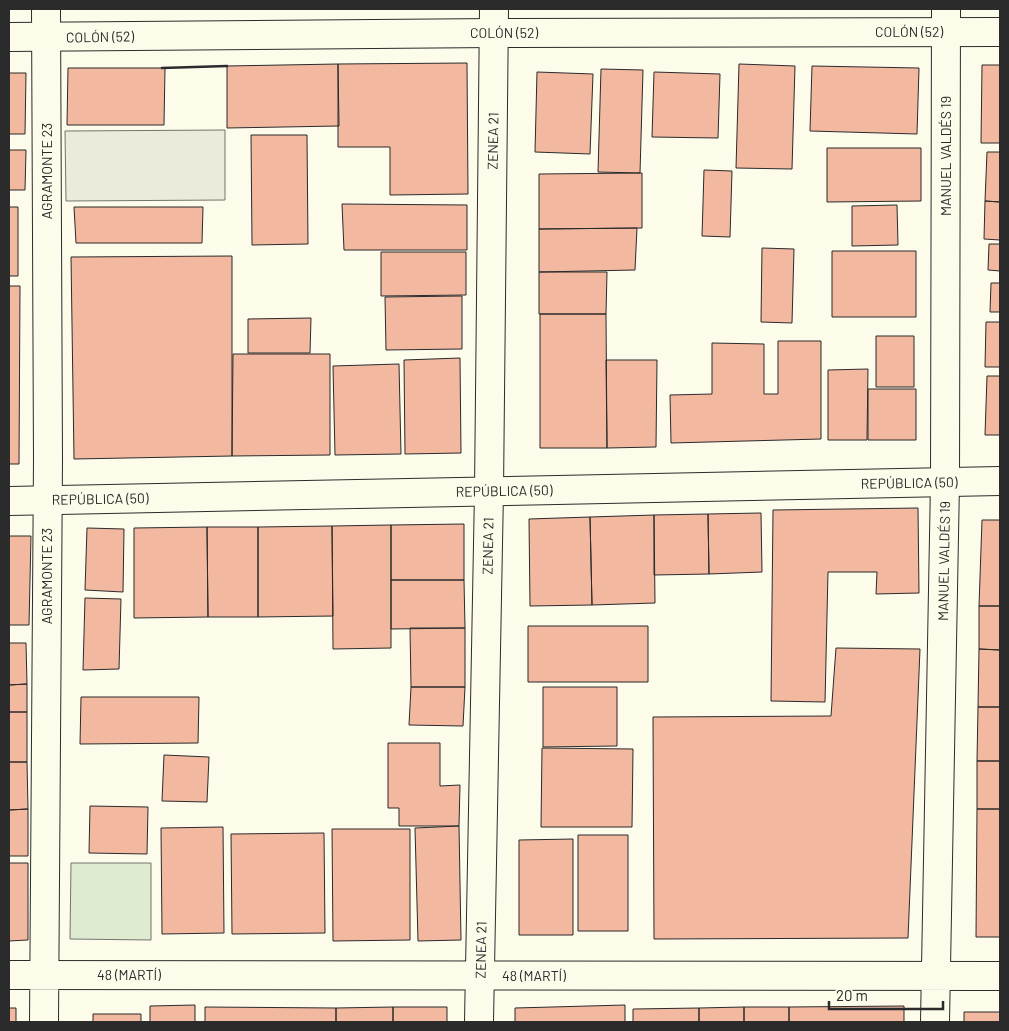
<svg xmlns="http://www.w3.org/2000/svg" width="1009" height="1031" font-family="Barlow,sans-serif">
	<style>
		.green { fill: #deebd1; stroke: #74746e }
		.parking { fill: #eceadb; stroke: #74746e }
		.building { fill: #f2b8a0; stroke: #2b2b2b }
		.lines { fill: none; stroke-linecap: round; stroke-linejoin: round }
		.street-casing { stroke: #2b2b2b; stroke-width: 30 }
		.secondary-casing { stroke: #2b2b2b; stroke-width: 30 }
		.street { stroke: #fdfbea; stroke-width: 28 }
		.secondary { stroke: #fdfbea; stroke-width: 28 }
		.wall { stroke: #2b2b2b; stroke-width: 2.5 }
		.labels { text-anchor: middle; stroke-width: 4; stroke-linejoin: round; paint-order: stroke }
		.street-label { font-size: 14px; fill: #2b2b2b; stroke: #fdfbea }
	</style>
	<rect width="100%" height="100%" fill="#fdfbea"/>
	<path class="green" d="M71 863H151V940L70 939Z"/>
	<path class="parking" d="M225 130V200L66 201 65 131Z"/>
	<path class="building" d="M467 63 468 194 390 195V147H338V64Z
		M338 64 339 126 227 128V66Z
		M739 64 795 66 792 169 736 168Z
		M982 65H1000V143H981Z
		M812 66 919 68 917 134 810 131Z
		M68 68H165L164 125H67Z
		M601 69 643 70 640 173 598 172Z
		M537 72 593 74 590 154 535 152Z
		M654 72 720 74 718 138 652 137Z
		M9 73H26L25 134H9Z
		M251 135H307L308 244 252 245Z
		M827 148H921V201L827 202Z
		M9 150H26L25 190H9Z
		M987 152H1000V202L985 201Z
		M704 170 732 171 730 237 702 236Z
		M642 173V228L539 229V174Z
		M985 201 1000 202V240L984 239Z
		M342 204 467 205V250H344Z
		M897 205 898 245 852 246V206Z
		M9 207H18V276H9Z
		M74 207H203L202 243H76Z
		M637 228 635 270 539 272V229Z
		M989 244H1000V271L988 270Z
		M762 248 794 249 792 323 761 322Z
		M832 251H916V317H832Z
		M381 252H466V295L381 296Z
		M232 256V456L74 459 71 257Z
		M539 272H607L606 314H539Z
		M991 283H1000V312H990Z
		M9 286H20L19 464H9Z
		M462 296V349L386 350 385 297Z
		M540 314H606L607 448H540Z
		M311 318 310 353H248V319Z
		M986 322H1000V367H985Z
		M876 336H914V387H876Z
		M778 341H821V439L671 443 670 395 712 394V343L764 344V394H778Z
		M233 354H330V455L232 456Z
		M460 358 461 453 405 454 404 360Z
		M606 360H657L656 447 607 448Z
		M399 364 401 454 335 455 333 366Z
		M868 369 867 440H828V370Z
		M987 376H1000V435H985Z
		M868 389H916V440H868Z
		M918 508 919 593 876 594 877 572H828L825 702 771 701 773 510Z
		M761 513 762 572 709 574 708 514Z
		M708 514 709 574 654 575V515Z
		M654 515 655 603 592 605 590 517Z
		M590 517 592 605 530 606 529 519Z
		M982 520H1000V606H979Z
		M464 524V580H391V525Z
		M391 525V648L333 649 332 526Z
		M332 526 333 616 258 617V527Z
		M207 527 208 617 134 618V528Z
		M207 527H258V617H208Z
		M87 528 124 529 123 592 85 590Z
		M9 536H31L29 625H9Z
		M391 580H464L465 628 391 629Z
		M85 598 121 599 119 669 83 670Z
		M979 606H1000V650L979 649Z
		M528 626H648V682H528Z
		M410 628H465V687H411Z
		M9 643H26L27 684 9 685Z
		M836 648 920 649 908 938 654 939 653 717 831 716Z
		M979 649 1000 650V707H978Z
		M27 684V712H9V685Z
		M411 687H465L463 726 409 725Z
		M543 687H617V746L543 747Z
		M81 697H199L198 743 80 744Z
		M978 707H1000V761H977Z
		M9 712H27V762H9Z
		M388 743H440V786L460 785 459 826H399V808H388Z
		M542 748 633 749 632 827H541Z
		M164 755 209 757 207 802 162 801Z
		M977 761H1000V809H977Z
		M9 762H27L28 809 9 810Z
		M90 806 148 807 147 854 89 853Z
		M28 809V856H9V810Z
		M977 809H1000V937H976Z
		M459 826 461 940 418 941 415 828Z
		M223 827 224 933 162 934 161 828Z
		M332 829H410V940L333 941Z
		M324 833 325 933 232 934 231 834Z
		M578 835H628V931H578Z
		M573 839V935H519V840Z
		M9 863H28V940L9 941Z
		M195 1005V1022H150V1006Z
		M625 1005V1022H515V1008Z
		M904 1006V1022H789V1007Z
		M205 1007 336 1008V1022H205Z
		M393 1007V1022H336V1008Z
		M393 1007H447V1022H393Z
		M744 1007V1022H699V1008Z
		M744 1007H789V1022H744Z
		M9 1008H16V1022H9Z
		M699 1008V1022H633V1009Z
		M964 1012H1000V1022H964Z
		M93 1014H141V1022H93Z"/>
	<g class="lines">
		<defs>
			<path id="street" d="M9 975 1000 976
				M44 1022 48 459 46 9
				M479 1022 489 491 494 9
				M935 1022 945 482 946 9"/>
			<path id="secondary" d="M9 37 494 33 1000 32
				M9 501 1000 481"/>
		</defs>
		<use href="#street" class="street-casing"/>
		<use href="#secondary" class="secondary-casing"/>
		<use href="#street" class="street"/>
		<use href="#secondary" class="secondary"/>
		<path class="wall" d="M162 68 227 66"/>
	</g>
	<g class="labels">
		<g class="street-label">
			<text x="909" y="37">COLÓN (52)</text>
			<text x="504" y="38">COLÓN (52)</text>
			<text transform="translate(100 37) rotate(-1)" y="5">COLÓN (52)</text>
			<text transform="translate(493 141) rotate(-89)" y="5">ZENEA 21</text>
			<text transform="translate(946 156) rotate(-90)" y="5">MANUEL VALDÉS 19</text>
			<text transform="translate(47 171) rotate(-90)" y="5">AGRAMONTE 23</text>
			<text transform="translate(909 483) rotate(-1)" y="5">REPÚBLICA (50)</text>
			<text transform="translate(504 491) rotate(-1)" y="5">REPÚBLICA (50)</text>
			<text transform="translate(100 499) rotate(-1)" y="5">REPÚBLICA (50)</text>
			<text transform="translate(488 546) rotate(-89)" y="5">ZENEA 21</text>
			<text transform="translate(944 561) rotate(-89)" y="5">MANUEL VALDÉS 19</text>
			<text transform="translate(47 576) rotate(-90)" y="5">AGRAMONTE 23</text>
			<text transform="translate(481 950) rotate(-89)" y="5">ZENEA 21</text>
			<text x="129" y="980">48 (MARTÍ)</text>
			<text x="534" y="981">48 (MARTÍ)</text>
		</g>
	</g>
	<rect width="1009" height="1031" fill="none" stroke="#2b2b2b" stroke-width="20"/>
	<path d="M829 1001v8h114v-8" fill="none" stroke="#2b2b2b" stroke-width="2.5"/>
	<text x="836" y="1001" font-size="15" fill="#2b2b2b" stroke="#fdfbea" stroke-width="4" paint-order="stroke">20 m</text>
</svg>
